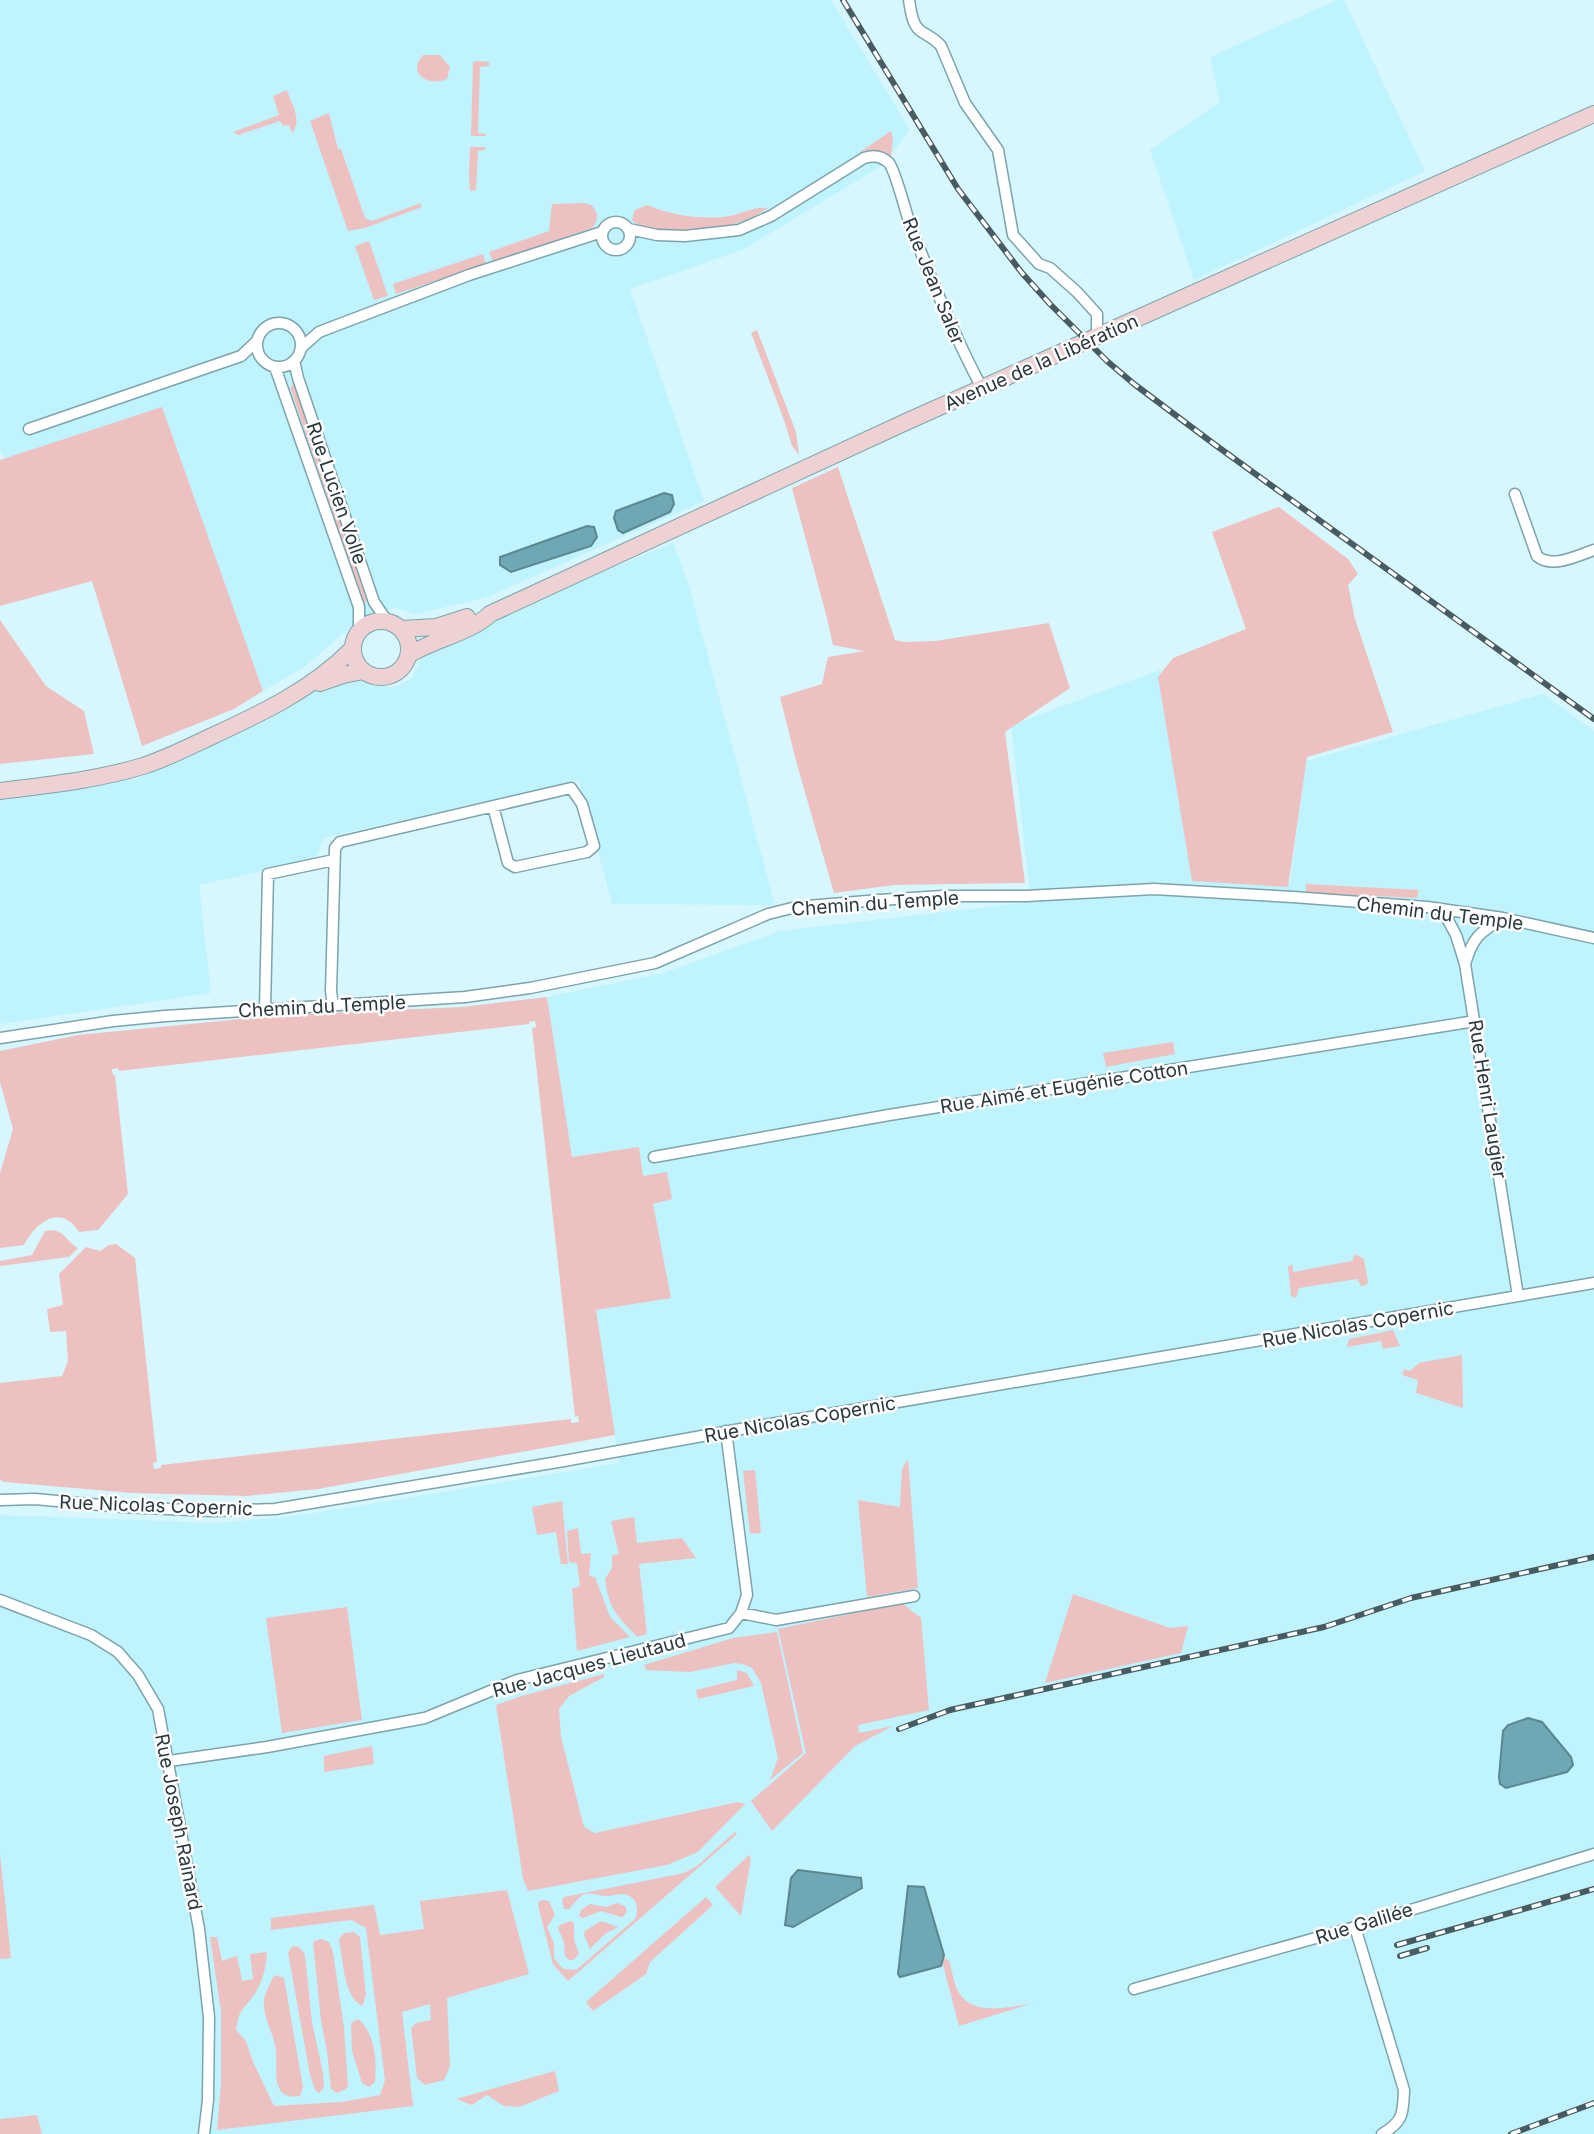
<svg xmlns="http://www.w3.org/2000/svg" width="1594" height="2134" font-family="Inter,sans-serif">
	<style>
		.built { fill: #bff3fe }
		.green { fill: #eec1c1 }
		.water { fill: #6fa8b4; stroke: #5a8790; stroke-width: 2 }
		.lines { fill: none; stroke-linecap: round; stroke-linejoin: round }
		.street-casing { stroke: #7ca4ac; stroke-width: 13 }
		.secondary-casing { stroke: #7ca4ac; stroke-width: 18 }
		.street { stroke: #fff; stroke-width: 10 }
		.secondary { stroke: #eed1d3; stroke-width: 16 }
		.rail-casing { stroke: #485b60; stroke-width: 6 }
		.rail { stroke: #fdfdfd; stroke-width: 3.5; stroke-dasharray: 10; stroke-linecap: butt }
		.labels { text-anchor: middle; stroke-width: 5; stroke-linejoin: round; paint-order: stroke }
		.street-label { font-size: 19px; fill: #29393d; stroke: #fdfdfd }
	</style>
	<rect width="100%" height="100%" fill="#d6f7fe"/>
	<path class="built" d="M0 0H831L910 130 883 165 742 250 630 289 704 501 485 598 415 614 394 607 342 634 306 666 263 691 162 408 4 459 0 448Z
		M1337 0H1344L1425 171 1194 280 1150 150 1220 102 1210 57Z
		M673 543 688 582 775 905 612 904 579 780 323 838 316 859 199 885 211 993 0 1024V801L139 778 265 722 319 689 356 678 392 688 411 679 421 659 496 618 534 600Z
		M1160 670 1197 881 1290 883 1306 761 1543 694 1594 731V2134H0V1515L217 1523 295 1516 619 1463 547 997 663 973 780 931 1031 902 1011 725Z"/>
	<path class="green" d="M423 55H440L450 67 447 79C429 87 406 74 423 55Z
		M478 61 489 62V66L480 67 478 133 486 134V136H471L473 62Z
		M287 90C291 104 303 120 292 133L289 125 283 126 280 121 238 135 233 132 279 115 273 96Z
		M329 113 338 149H341L365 218 372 221 421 203 422 207 365 228 348 231 310 121Z
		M891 131 893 139 891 156 873 150 860 152Z
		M470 147H485V150L478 151 476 190 470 191 469 176Z
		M584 203 591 205C599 213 599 220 592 228L493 262 489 252 549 231 552 204Z
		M647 205C673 216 703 220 730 216 743 213 755 206 768 208 760 213 752 218 743 221 721 229 649 239 632 220L635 210Z
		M369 241 388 296 374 300 355 246Z
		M483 254 486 264 396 294 393 284Z
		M757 330 796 432 799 455 792 446 784 420 751 333Z
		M295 383 370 600 363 603 290 387Z
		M162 407 263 691 234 709 142 746 92 581 0 606V460Z
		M838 467 895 640 905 642 935 641 1049 623 1070 688 1005 732 1025 883 894 885 834 893 796 761 780 697 822 684 828 657 864 651 833 645 827 618 792 488Z
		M1279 507 1348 559 1358 574 1348 585 1355 619 1393 732 1307 757 1288 887 1192 881 1158 677 1173 658 1246 629 1212 532Z
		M0 620 46 686 84 711 94 754 0 764Z
		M1306 884 1419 890 1417 898 1306 893Z
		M547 997 572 1157 639 1147 643 1176 667 1172 672 1199 653 1204 671 1298 596 1310 615 1435 318 1489 247 1496 132 1493 4 1482 0 1480V1383L62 1376 68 1361 66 1331 50 1332 47 1309 63 1305 59 1274 86 1247 100 1251 109 1245 116 1244 135 1258 157 1462 153 1463 154 1469 161 1468V1465L571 1419V1423L579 1422 578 1416 575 1417 532 1028 536 1027 535 1021 529 1022V1024L119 1071 118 1068 112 1069 113 1075H115L128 1194 98 1230 79 1232C61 1203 36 1222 24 1245L0 1248V1173L13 1129 0 1082V1051L78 1035 282 1015 462 1007Z
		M1173 1042 1175 1054 1106 1067 1103 1053Z
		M54 1230C67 1234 68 1243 78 1248L69 1257 0 1266V1261L32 1255 45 1231Z
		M1355 1254 1364 1259 1368 1282 1366 1285 1361 1286 1357 1279 1299 1288 1296 1298 1291 1296 1288 1266 1293 1265V1272L1352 1261Z
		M1393 1330 1400 1346 1383 1349 1381 1341 1347 1347 1349 1339Z
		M1462 1355 1463 1408 1416 1393 1418 1380 1402 1375 1404 1369 1410 1371 1419 1363Z
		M908 1459 918 1588 867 1597 858 1500 900 1507 902 1469Z
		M755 1470 761 1533 750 1534 743 1471Z
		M562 1501 568 1564H561L556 1532 537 1535 532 1507Z
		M634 1517 637 1543 682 1538 696 1558 639 1564 647 1634 637 1637C617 1615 609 1610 605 1579L612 1568V1555L619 1554 611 1521Z
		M578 1528 581 1554 591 1553 589 1576 595 1577 610 1617 630 1637 577 1651 572 1589 580 1586 577 1563 569 1562 567 1531Z
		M1073 1594 1170 1628 1188 1626 1181 1653 1045 1683Z
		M902 1603 921 1618 929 1710 858 1725 859 1733 893 1726 855 1746 772 1831 751 1801 806 1753 778 1629Z
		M347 1607 362 1720 282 1733 266 1618Z
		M777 1632 803 1753 770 1780 778 1758 761 1683 752 1668 743 1664 734 1663 690 1672 646 1670 644 1665 733 1638Z
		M737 1670 747 1673 754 1686 698 1699 696 1690 737 1680Z
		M604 1674V1677L569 1696 559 1709 561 1737 584 1827 595 1833 738 1802 745 1804 698 1852 667 1865 528 1891 523 1879 496 1705 518 1697Z
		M372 1746 374 1764 324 1772V1756Z
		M735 1832 737 1834 568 1981 553 1964 539 1909 538 1903 541 1900 549 1901 555 1915 547 1927 554 1944V1958L563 1969 576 1970 635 1919C640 1908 636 1895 623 1894 618 1894 612 1896 606 1896 599 1896 592 1892 585 1894 578 1896 574 1905 569 1909H564L562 1900 564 1897 684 1873 697 1866Z
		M0 1854 11 1958 0 1959Z
		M749 1855 751 1859 741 1916 715 1887Z
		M507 1890 529 1974 447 1998 450 2066 444 2080 425 2085 417 2078 411 2028 416 2023 431 2020 430 2004 402 2012 413 2106 217 2130 221 2083V2012L210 1937H217L222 1961 237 1956 242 1981 253 1979 250 1954 267 1952C266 1967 263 1982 254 1995 241 2013 240 2007 236 2030L246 2041 253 2062 274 2106 341 2102 380 2095 385 2080 366 1928 351 1920 271 1930V1918L374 1905 380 1935 424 1929 420 1901Z
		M706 1897 713 1905 650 1962 646 1974 593 2011 586 2002Z
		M617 1903 625 1906 627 1911 624 1916 621 1917 601 1911 583 1918 579 1916 581 1910 590 1904 606 1907Z
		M571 1921 574 1923V1940L579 1954 573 1960H569L565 1956 564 1942 558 1928 560 1925Z
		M599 1922H604L618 1927 605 1934 590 1949 584 1935 585 1931Z
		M354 1932 360 1937 366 1995 362 2006C343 1996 343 1958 339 1939L344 1933Z
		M321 1939 329 1942 333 1952 344 2028 348 2085 346 2089 337 2093 331 2089 327 2051 321 2021 313 1942Z
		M293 1946 299 1947 305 1955 312 2022 323 2073 324 2088 319 2093 315 2090 310 2075 288 1952Z
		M945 1958 949 1961C952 1970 954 1985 959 1993 974 2017 1011 2007 1033 2003L959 2026 942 1961Z
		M274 1975 284 1978 303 2087 300 2096C269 2101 278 2068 276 2050 274 2034 263 2018 264 2001 264 1994 271 1983 274 1975Z
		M358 2019C375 2032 377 2061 375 2082L369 2087 362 2083 352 2051 351 2023Z
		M555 2071 559 2091 519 2107 504 2106 487 2095 472 2105 456 2099Z
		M37 2115 42 2134H0V2119Z"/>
	<path class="water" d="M664 493 672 495 674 504 670 512 623 533 618 530 614 518 616 511Z
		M587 526 594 527 597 537 591 546 511 572 500 565V557Z
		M1528 1718 1542 1722 1571 1757 1573 1765 1567 1772 1506 1788 1500 1784 1499 1777 1503 1731 1508 1725Z
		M798 1870 861 1878 862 1888 793 1927 785 1925 791 1878Z
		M908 1886 924 1887 944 1955 941 1966 900 1977 898 1974Z"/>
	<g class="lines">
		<defs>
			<path id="street" d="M909 0C911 11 912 26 922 32 930 37 935 39 941 46L965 103 998 150 1013 235 1039 264 1050 268 1077 292 1097 314V336
				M602 236a14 14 0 1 1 28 0a14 14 0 1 1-28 0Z
				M629 229 657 235 685 236 739 230 771 216 864 158C873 155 882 156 889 163 895 170 906 212 910 225 932 280 954 336 982 388
				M257 345a22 22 0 1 1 44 0a22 22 0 1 1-44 0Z
				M301 348 319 332 469 275 602 232
				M294 361 298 378 374 602 387 621
				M275 367 359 607V631
				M29 429 241 356 257 341
				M1515 494 1537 556C1552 569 1576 556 1594 550
				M1442 909 1456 935 1465 964
				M1503 918C1479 933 1473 937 1465 964L1518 1296
				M333 1006 331 991 335 848 340 842 571 788 582 804 594 846 587 852 515 867 508 863 493 806
				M265 1009 268 874 334 860
				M0 1038 113 1021 165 1016 465 997 530 988 655 963 768 914 796 907 879 900 943 896H1026L1154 889 1293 897 1427 907 1503 918 1594 938
				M654 1157 889 1115 1475 1021
				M0 1500 35 1499 122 1507 213 1511 275 1509 558 1462 752 1427 1594 1283
				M0 1600 91 1635 118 1652 138 1675 158 1709 199 1929 209 2017 208 2100 204 2134
				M741 1613 776 1620 914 1596
				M169 1761 267 1747 425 1718 517 1680 729 1628 741 1613 747 1595 726 1431
				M1355 1927 1404 2090C1403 2113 1404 2121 1382 2134
				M1134 1989 1355 1927 1594 1854"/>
			<path id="secondary" d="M353 649a28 28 0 1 1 56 0a28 28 0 1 1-56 0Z
				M401 629 436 627 467 617
				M409 655C432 640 472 632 490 614L908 421 1594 114
				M320 683 343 675 363 671
				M0 791C47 785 97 780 143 766 165 759 187 748 208 738 260 714 312 690 353 648"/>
		</defs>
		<use href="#street" class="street-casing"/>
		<use href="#secondary" class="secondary-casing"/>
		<use href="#street" class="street"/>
		<use href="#secondary" class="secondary"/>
		<defs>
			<path id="rail" d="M843 0 958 189 1022 273 1050 304 1107 361 1134 384 1214 444 1594 719
				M899 1729 950 1710 1324 1627 1411 1598 1594 1557
				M1397 1945 1594 1889
				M1400 1956 1427 1948
				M1511 2134 1594 2103"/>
		</defs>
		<use href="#rail" class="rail-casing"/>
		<use href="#rail" class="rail"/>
	</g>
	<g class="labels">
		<g class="street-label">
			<text transform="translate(934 281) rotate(68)" y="7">Rue Jean Saler</text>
			<text transform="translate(1041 362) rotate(-24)" y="7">Avenue de la Libération</text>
			<text transform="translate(337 493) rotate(71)" y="7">Rue Lucien Volle</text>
			<text transform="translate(875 903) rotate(-4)" y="7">Chemin du Temple</text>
			<text transform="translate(1440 913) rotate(7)" y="7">Chemin du Temple</text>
			<text transform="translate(322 1006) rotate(-3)" y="7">Chemin du Temple</text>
			<text transform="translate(1064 1087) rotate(-9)" y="7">Rue Aimé et Eugénie Cotton</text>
			<text transform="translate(1488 1099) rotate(81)" y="7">Rue Henri Laugier</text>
			<text transform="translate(1358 1324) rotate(-10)" y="7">Rue Nicolas Copernic</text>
			<text transform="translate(800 1419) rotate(-10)" y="7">Rue Nicolas Copernic</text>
			<text transform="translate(156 1505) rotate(2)" y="7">Rue Nicolas Copernic</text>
			<text transform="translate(589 1665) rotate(-15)" y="7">Rue Jacques Lieutaud</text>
			<text transform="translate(179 1822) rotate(79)" y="7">Rue Joseph Rainard</text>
			<text transform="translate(1364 1923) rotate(-17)" y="7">Rue Galilée</text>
		</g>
	</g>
</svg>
